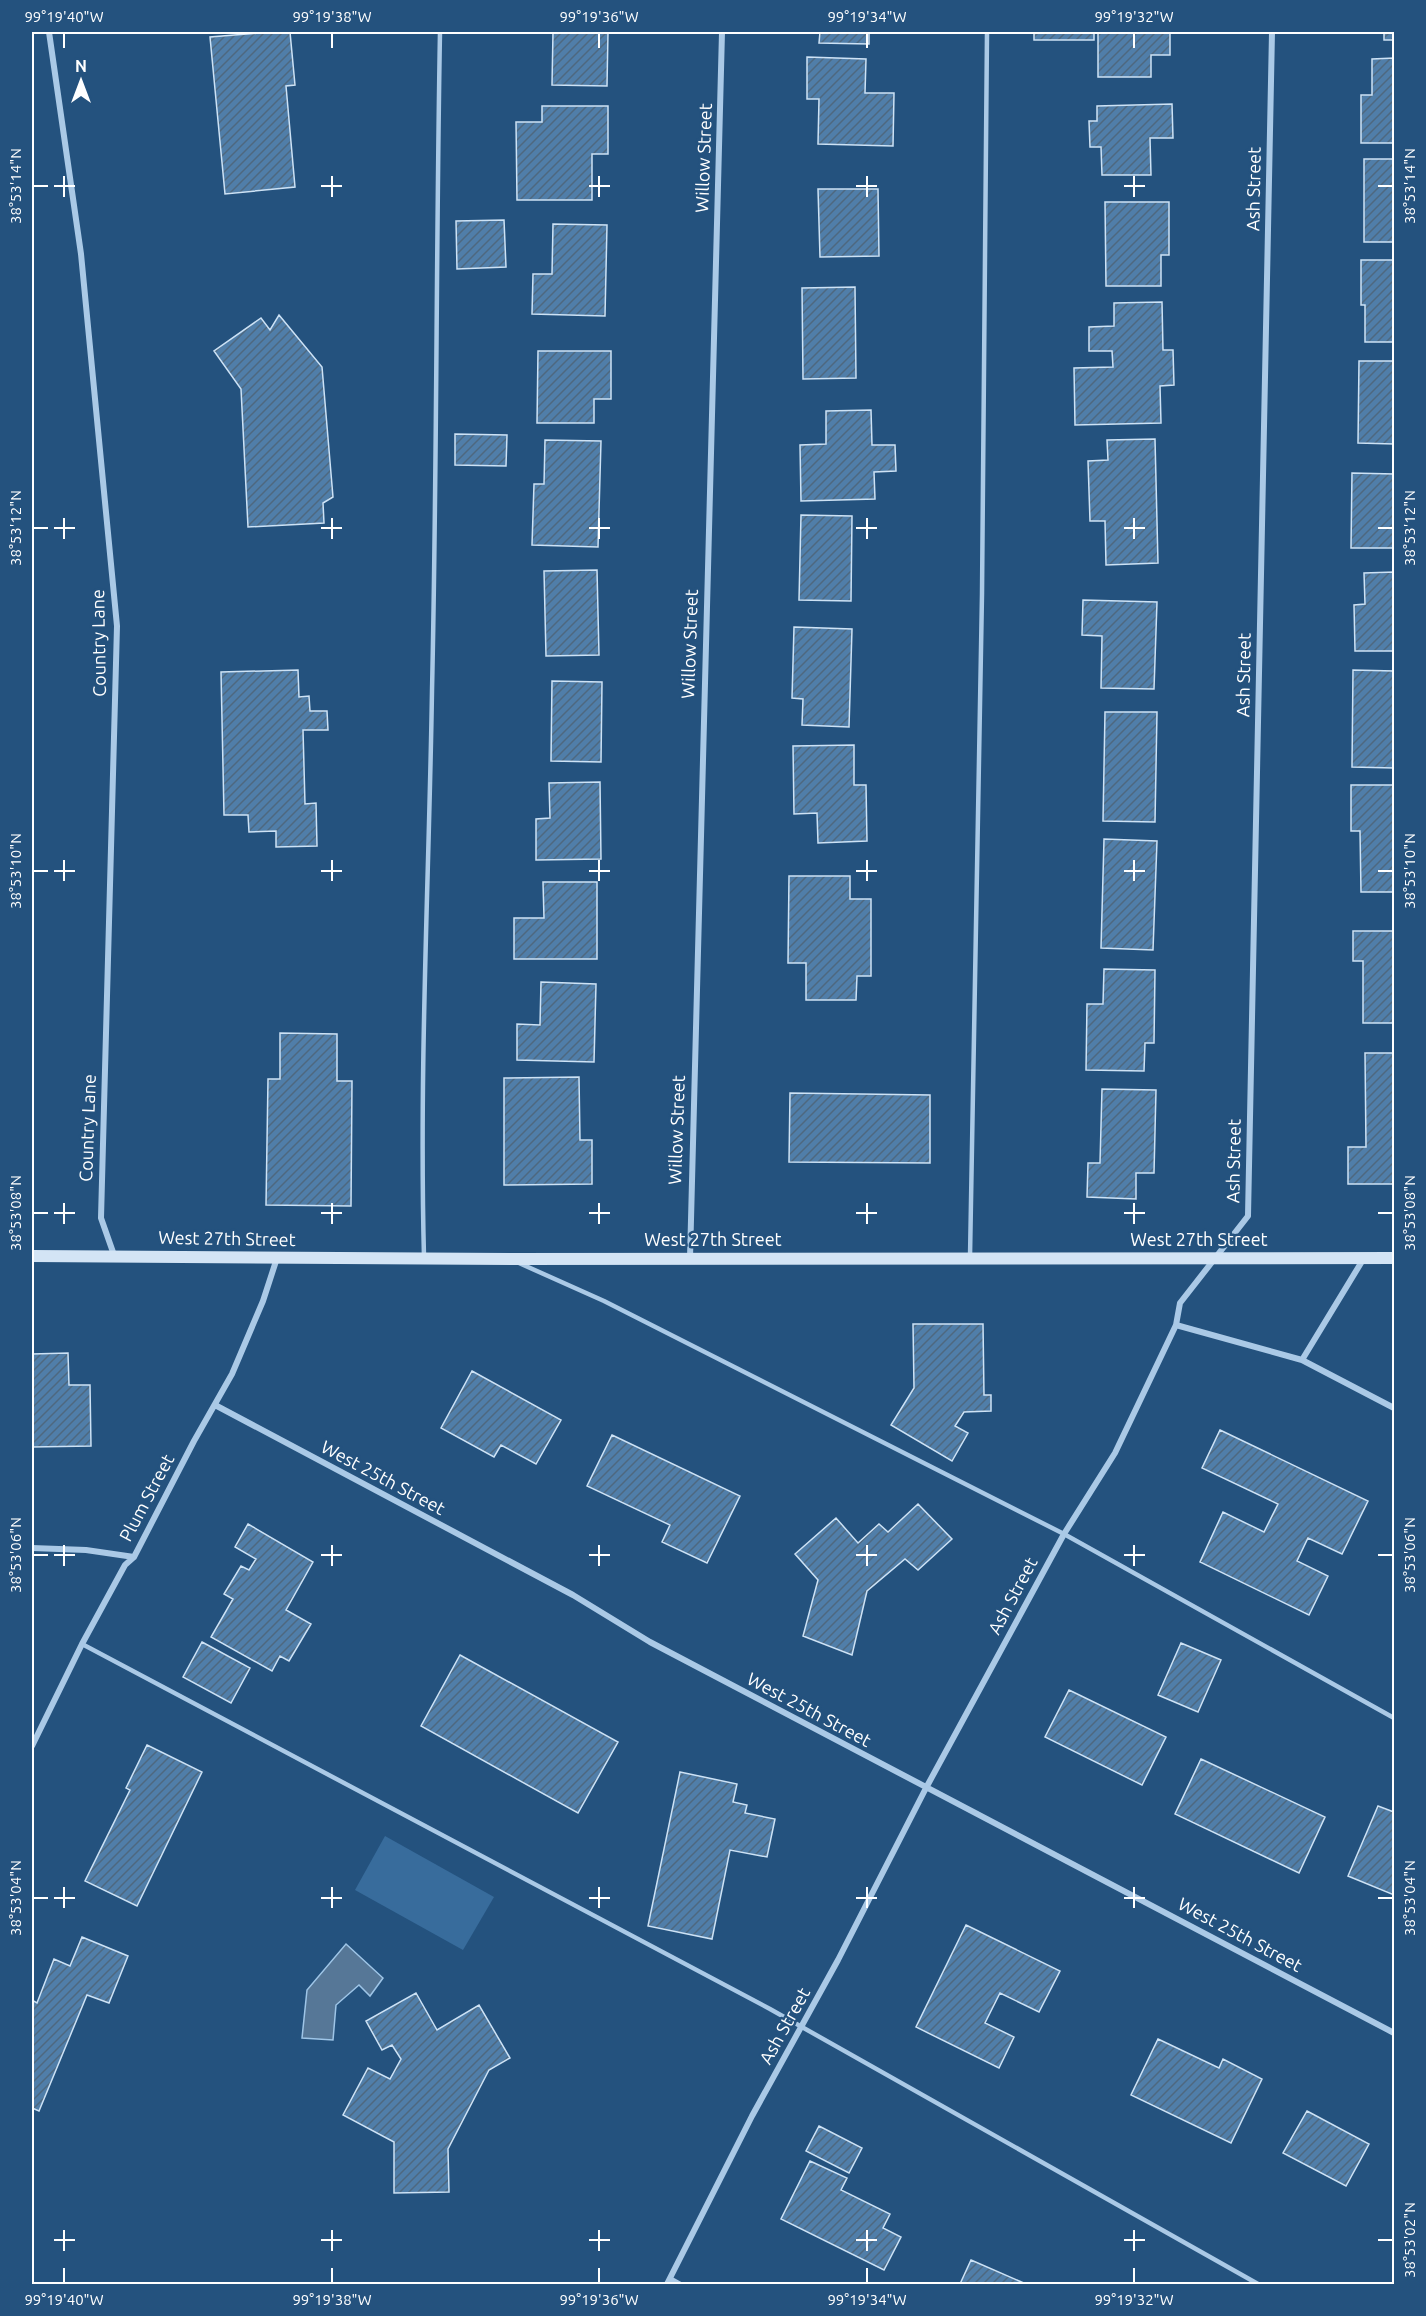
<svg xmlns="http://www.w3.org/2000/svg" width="1426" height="2316" font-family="Ubuntu,sans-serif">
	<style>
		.pitch { fill: #386c9c }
		.water { fill: #567797; stroke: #9ec5e7; stroke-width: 1.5 }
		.building { fill: url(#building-hatch); stroke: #cde2f5; stroke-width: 1.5 }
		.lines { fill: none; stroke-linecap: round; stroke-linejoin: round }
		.service { stroke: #aac9e6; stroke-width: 4.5 }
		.minor { stroke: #aac9e6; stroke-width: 6 }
		.secondary { stroke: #d3e4f5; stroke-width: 12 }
		.ticks { fill: none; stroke: #fff; stroke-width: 2 }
		.labels { text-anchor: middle; stroke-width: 5; stroke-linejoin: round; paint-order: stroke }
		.street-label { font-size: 18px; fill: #fff; stroke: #24527e }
		.neatline { fill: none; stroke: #fff; stroke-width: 2 }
		.ticks-label { font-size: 15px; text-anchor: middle; fill: #fff }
	</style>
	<defs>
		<pattern id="building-hatch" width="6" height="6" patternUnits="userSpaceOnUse" patternTransform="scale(1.5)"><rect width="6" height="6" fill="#507ea9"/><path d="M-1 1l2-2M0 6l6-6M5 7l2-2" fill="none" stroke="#4e687f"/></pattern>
	</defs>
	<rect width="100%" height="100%" fill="#24527e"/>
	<path class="pitch" d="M385 1836 494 1897 463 1950 355 1890Z"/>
	<path class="water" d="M346 1944 383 1978 370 1996 359 1985 336 2005 333 2040 302 2038 307 1990Z"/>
	<path class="building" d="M271 32H290L295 85 286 86 295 187 225 194 210 37Z
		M553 32H608L607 86 552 85Z
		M820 32H869V44L819 43Z
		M1034 32H1094V40H1034Z
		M1098 32H1170V55H1151V77H1098Z
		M1384 32H1394V40H1384Z
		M807 57 866 59 865 93H894L893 146 818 144 819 99H807Z
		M1394 58V143H1361V95H1372V59Z
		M1172 104 1173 138H1150L1151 175H1102L1101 147H1090L1089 121H1097V106Z
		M542 106H608V154H592V200H517L516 122H542Z
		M1364 159H1394V242H1364Z
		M818 189H878L879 256 820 257Z
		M1105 202H1169V255H1161V286H1106Z
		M504 220 506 267 457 269 456 221Z
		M553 224 607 225 605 316 532 314 533 274H552Z
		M1361 260H1394V342H1365V305H1361Z
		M855 287 856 378 803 379 802 288Z
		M1162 302 1163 350H1173L1174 385 1160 386 1161 423 1075 425 1074 368 1113 367 1112 351H1089V327L1114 326V303Z
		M279 315 322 367 333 497 323 503 324 523 248 527 241 389 214 351 261 318 270 330Z
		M538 351H611V399H594V423H537Z
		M1359 361H1394V444L1358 443Z
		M871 410 872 445H895L896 471 874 472 875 499 801 501 800 445 826 444V411Z
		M455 434 507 435 506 466 455 465Z
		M1155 439 1158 563 1106 565 1105 521H1090L1088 461 1108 460 1107 440Z
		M545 440 601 441 598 547 532 545 534 484H544Z
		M1352 473 1394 474V548H1351Z
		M801 515 852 516 851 601 799 600Z
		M597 570 599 655 546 656 544 571Z
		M1394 572V651H1355L1354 605 1365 604 1364 573Z
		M1083 600 1157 602 1154 689 1101 688 1102 636 1082 635Z
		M794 627 852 629 849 727 802 725 803 699 792 698Z
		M298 670 299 697 309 696 310 711H327L328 730H303L305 804 316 803 317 846 276 847V831L249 832 248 815H224L221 672Z
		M1353 670 1394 671V768L1352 767Z
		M552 681 602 682 601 762 551 761Z
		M1105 712H1157L1155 822 1103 821Z
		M854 745V785H866L867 841 818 843 817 813 794 814 793 746Z
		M600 782 601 859 536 860V819L550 818 549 783Z
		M1351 785H1394V892H1361L1360 831H1351Z
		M1104 839 1157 841 1153 950 1101 948Z
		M789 876H850V899H871V976H857L856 1000H806V963H788Z
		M543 882H597V959H514V918H544Z
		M1353 931H1394V1023H1363V961H1353Z
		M1104 969 1155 970 1154 1043H1145L1144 1071 1086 1070 1087 1004H1103Z
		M541 982 596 984 594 1062 517 1060V1024L540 1025Z
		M280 1033 337 1034V1081H352L351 1206 266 1205 268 1079H280Z
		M1365 1053H1394V1184H1348V1147H1366Z
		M579 1077 580 1140H592V1184L504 1185V1078Z
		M1102 1089 1156 1090 1154 1173H1136V1199L1087 1197 1088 1163H1100Z
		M790 1093 930 1095V1163L789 1162Z
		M913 1324H983L984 1395H991V1411L964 1412 955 1426 968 1433 952 1461 891 1425 914 1388Z
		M68 1353 69 1385H90L91 1446 32 1447V1354Z
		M472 1371 561 1420 536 1464 501 1445 494 1457 441 1428Z
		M1220 1430 1368 1501 1342 1554 1308 1538 1297 1561 1328 1576 1309 1615 1200 1562 1223 1512 1264 1532 1278 1504 1202 1468Z
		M612 1435 740 1496 707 1563 662 1542 670 1525 587 1486Z
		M918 1504 952 1539 918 1570 905 1559 867 1591 852 1655 803 1636 818 1580 795 1554 836 1518 858 1543 879 1524 888 1532Z
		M248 1524 313 1562 286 1610 311 1624 289 1661 280 1656 272 1671 211 1637 233 1599 224 1594 241 1566 249 1570 256 1559 235 1547Z
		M202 1642 250 1668 231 1703 183 1677Z
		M1181 1643 1221 1660 1198 1712 1158 1695Z
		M460 1655 618 1742 578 1813 421 1726Z
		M1069 1690 1166 1737 1142 1785 1045 1737Z
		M147 1745 202 1772 137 1906 85 1881 130 1790 126 1788Z
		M1201 1759 1325 1817 1299 1873 1175 1814Z
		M680 1772 737 1784 733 1802 747 1805 745 1813 775 1819 767 1857 730 1850 712 1939 648 1926Z
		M1378 1806 1394 1812V1895L1348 1876Z
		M966 1925 1060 1971 1039 2012 1000 1993 985 2023 1014 2037 999 2068 916 2027Z
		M82 1937 128 1956 109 2003 87 1995 39 2111 32 2108V2000L37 2003 54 1959 70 1966Z
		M416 1993 437 2030 479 2005 510 2058 489 2070 448 2149 449 2192 394 2193V2142L343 2115 368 2068 390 2079 401 2059 392 2045 382 2050 366 2021Z
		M1158 2039 1219 2068 1223 2059 1262 2079 1231 2143 1131 2095Z
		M1307 2111 1369 2144 1346 2186 1283 2153Z
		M819 2126 862 2148 849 2173 806 2151Z
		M810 2161 847 2178 841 2190 890 2214 883 2228 901 2237 884 2270 781 2219Z
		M971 2260 1026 2284H960Z"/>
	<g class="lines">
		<path class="service" d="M424 1257C419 1068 429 879 432 691 437 471 436 251 440 32
			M970 1257 982 594 987 32
			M519 1263 604 1301 1064 1534 1394 1718
			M82 1644 770 2009 1258 2284"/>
		<path class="minor" d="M49 32 81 254 117 626 101 1218 114 1255
			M690 1258 722 32
			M1176 1325 1302 1360 1394 1408
			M1302 1360 1364 1258
			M215 1405 573 1595 650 1642 1394 2033
			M32 1548 86 1550 134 1557
			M32 1746 82 1644 125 1565 134 1557 194 1441 232 1374 263 1301 277 1258
			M670 2279 679 2284
			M667 2284 752 2116 838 1960 926 1788 1064 1534 1115 1453 1176 1325 1180 1303 1248 1216 1272 32"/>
		<path class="secondary" d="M32 1256 511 1259 1394 1258"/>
	</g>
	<path class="ticks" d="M64 33V48M332 33V48M599 33V48M867 33V48M1134 33V48M64 176V197M332 176V197M599 176V197M867 176V197M1134 176V197M33 186H48M54 186H75M321 186H342M589 186H610M856 186H877M1124 186H1145M1378 186H1393M64 518V539M332 518V539M599 518V539M867 518V539M1134 518V539M33 528H48M54 528H75M321 528H342M589 528H610M856 528H877M1124 528H1145M1378 528H1393M64 860V881M332 860V881M599 860V881M867 860V881M1134 860V881M33 871H48M54 871H75M321 871H342M589 871H610M856 871H877M1124 871H1145M1378 871H1393M64 1203V1224M332 1203V1224M599 1203V1224M867 1203V1224M1134 1203V1224M33 1213H48M54 1213H75M321 1213H342M589 1213H610M856 1213H877M1124 1213H1145M1378 1213H1393M64 1545V1566M332 1545V1566M599 1545V1566M867 1545V1566M1134 1545V1566M33 1555H48M54 1555H75M321 1555H342M589 1555H610M856 1555H877M1124 1555H1145M1378 1555H1393M64 1887V1908M332 1887V1908M599 1887V1908M867 1887V1908M1134 1887V1908M33 1898H48M54 1898H75M321 1898H342M589 1898H610M856 1898H877M1124 1898H1145M1378 1898H1393M64 2230V2251M332 2230V2251M599 2230V2251M867 2230V2251M1134 2230V2251M54 2240H75M321 2240H342M589 2240H610M856 2240H877M1124 2240H1145M1378 2240H1393M64 2268V2283M332 2268V2283M599 2268V2283M867 2268V2283M1134 2268V2283"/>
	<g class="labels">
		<g class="street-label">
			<text transform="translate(704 158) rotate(-88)" y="6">Willow Street</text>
			<text transform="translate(1254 189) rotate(-89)" y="6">Ash Street</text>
			<text transform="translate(99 643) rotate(-91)" y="6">Country Lane</text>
			<text transform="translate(690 644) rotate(-88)" y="6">Willow Street</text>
			<text transform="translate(1244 675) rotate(-89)" y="6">Ash Street</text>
			<text transform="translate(88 1128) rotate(-88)" y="6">Country Lane</text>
			<text transform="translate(677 1130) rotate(-88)" y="6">Willow Street</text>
			<text transform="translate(1234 1161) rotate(-89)" y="6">Ash Street</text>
			<text transform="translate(227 1239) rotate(1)" y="6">West 27th Street</text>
			<text x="713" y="1246">West 27th Street</text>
			<text x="1199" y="1246">West 27th Street</text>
			<text transform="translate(383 1478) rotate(28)" y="6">West 25th Street</text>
			<text transform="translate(147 1498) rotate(-62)" y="6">Plum Street</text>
			<text transform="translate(1013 1596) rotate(-62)" y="6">Ash Street</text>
			<text transform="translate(809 1710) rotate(28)" y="6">West 25th Street</text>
			<text transform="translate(1240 1935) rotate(28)" y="6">West 25th Street</text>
			<text transform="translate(785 2026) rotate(-61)" y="6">Ash Street</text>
		</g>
	</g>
	<rect width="1426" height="2316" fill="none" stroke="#24527e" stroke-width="66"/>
	<g transform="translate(81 81)" stroke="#24527e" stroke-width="4.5" paint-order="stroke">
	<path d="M0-4.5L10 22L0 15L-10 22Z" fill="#ffffff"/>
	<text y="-9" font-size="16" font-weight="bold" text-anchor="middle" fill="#ffffff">N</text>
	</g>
	<rect x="33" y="33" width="1360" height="2250" class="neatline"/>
	<g class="ticks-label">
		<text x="64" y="22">99°19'40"W</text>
		<text x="332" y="22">99°19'38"W</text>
		<text x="599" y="22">99°19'36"W</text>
		<text x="867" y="22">99°19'34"W</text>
		<text x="1134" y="22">99°19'32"W</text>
		<text transform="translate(16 186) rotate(-90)" y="5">38°53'14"N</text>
		<text transform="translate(1410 186) rotate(-90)" y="5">38°53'14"N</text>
		<text transform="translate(16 528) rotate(-90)" y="5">38°53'12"N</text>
		<text transform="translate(1410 528) rotate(-90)" y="5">38°53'12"N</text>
		<text transform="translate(16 871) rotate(-90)" y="5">38°53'10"N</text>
		<text transform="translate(1410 871) rotate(-90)" y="5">38°53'10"N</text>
		<text transform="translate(16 1213) rotate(-90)" y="5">38°53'08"N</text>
		<text transform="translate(1410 1213) rotate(-90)" y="5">38°53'08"N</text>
		<text transform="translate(16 1555) rotate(-90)" y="5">38°53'06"N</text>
		<text transform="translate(1410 1555) rotate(-90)" y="5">38°53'06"N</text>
		<text transform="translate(16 1898) rotate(-90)" y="5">38°53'04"N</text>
		<text transform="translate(1410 1898) rotate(-90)" y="5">38°53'04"N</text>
		<text transform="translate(1410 2240) rotate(-90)" y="5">38°53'02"N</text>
		<text x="64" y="2305">99°19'40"W</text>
		<text x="332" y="2305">99°19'38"W</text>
		<text x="599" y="2305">99°19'36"W</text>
		<text x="867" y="2305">99°19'34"W</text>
		<text x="1134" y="2305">99°19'32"W</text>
	</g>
</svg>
